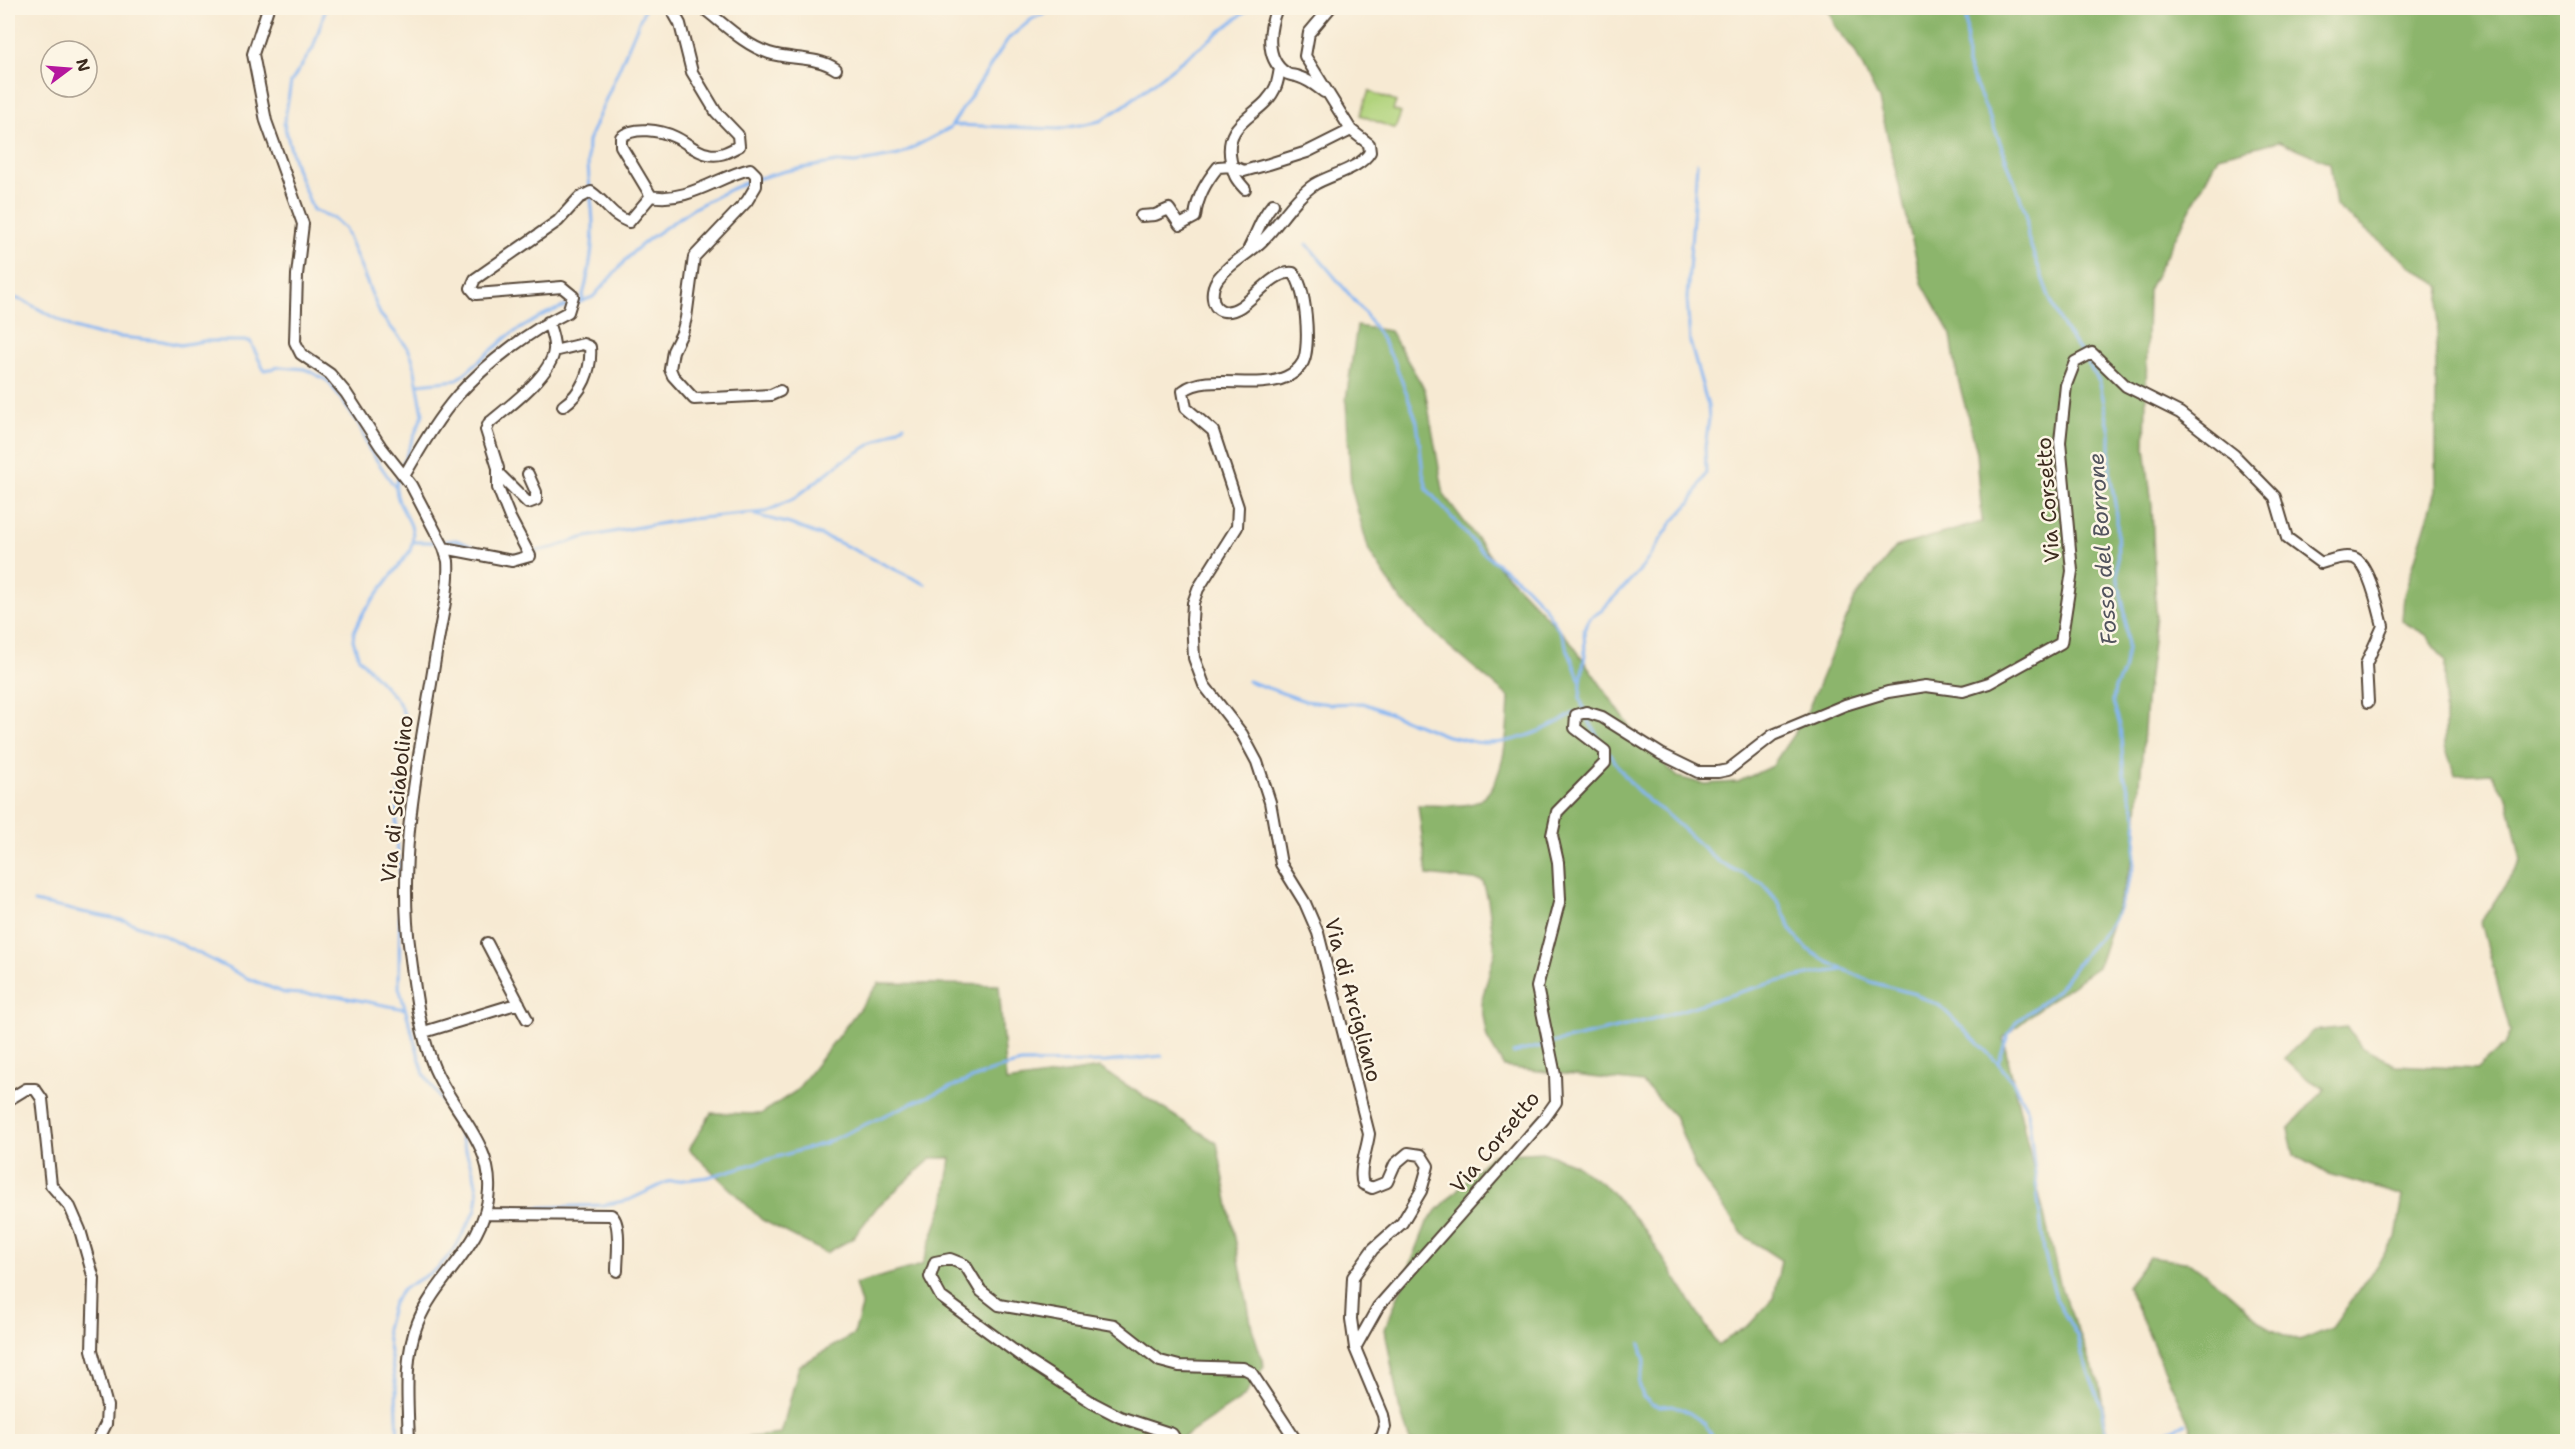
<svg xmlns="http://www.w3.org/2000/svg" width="2575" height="1449" font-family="'Shantell Sans',sans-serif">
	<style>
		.green { fill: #b0d37c; stroke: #767e4d; stroke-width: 1.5 }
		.forest { fill: #8cb56c; stroke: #647045; stroke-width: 1.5 }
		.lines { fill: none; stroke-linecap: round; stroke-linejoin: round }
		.stream { stroke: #86b6f2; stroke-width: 3 }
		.minor-casing { stroke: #574739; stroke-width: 14 }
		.minor { stroke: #fff; stroke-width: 10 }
		.labels { text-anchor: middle; stroke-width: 5; stroke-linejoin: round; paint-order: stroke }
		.street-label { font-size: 21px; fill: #3b2a1e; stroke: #fcf5e5 }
		.water-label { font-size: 22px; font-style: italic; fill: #52545e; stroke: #fcf5e5 }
	</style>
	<rect width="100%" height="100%" fill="#fcf5e5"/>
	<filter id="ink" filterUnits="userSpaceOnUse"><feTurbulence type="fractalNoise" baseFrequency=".0167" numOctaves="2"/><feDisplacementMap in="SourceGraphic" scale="12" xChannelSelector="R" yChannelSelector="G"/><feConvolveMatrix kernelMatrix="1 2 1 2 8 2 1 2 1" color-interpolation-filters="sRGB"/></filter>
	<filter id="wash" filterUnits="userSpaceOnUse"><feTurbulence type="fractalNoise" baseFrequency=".008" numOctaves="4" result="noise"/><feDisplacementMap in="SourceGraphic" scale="24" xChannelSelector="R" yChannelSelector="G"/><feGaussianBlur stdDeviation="1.35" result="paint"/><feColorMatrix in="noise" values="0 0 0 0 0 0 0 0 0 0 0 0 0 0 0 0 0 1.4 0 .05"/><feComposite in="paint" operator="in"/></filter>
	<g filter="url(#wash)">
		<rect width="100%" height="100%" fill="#f7ead3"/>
		<path class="green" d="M1369 91 1396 102 1393 110 1401 113 1395 129 1360 115Z"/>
		<path class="forest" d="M1828 8H2567V1441H2193L2190 1426 2127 1286 2149 1257 2191 1263 2220 1285 2271 1330 2300 1341 2332 1328 2396 1238 2403 1196 2326 1173 2294 1155 2288 1129 2325 1089 2303 1076 2284 1058 2313 1031 2347 1027 2361 1047 2395 1065 2477 1069 2504 1045 2510 1031 2481 922 2521 861 2508 800 2491 773 2455 775 2445 747V661L2428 636 2402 621 2404 595 2436 491V349L2441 286 2412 267 2336 206 2330 163 2279 141 2218 156 2148 290 2145 447 2152 506 2156 615 2146 702 2135 853 2098 967 2042 1006 2003 1038 2061 1288 2099 1383 2109 1441H1410L1399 1407 1385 1329 1428 1220 1491 1155 1543 1152 1574 1164 1608 1188 1645 1230 1718 1345 1749 1325 1774 1298 1781 1260 1744 1236 1695 1168 1676 1118 1643 1083 1504 1067 1487 1038 1481 1003 1495 951 1488 900 1483 881 1427 875 1418 805C1435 805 1454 807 1470 804 1506 797 1508 726 1509 697L1446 644 1401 600 1369 551 1351 487 1346 400 1357 326 1390 331 1425 390 1444 495 1497 565 1570 641 1640 741 1678 777 1704 784 1738 782 1772 766 1804 719 1855 598 1896 547 1982 522 1977 452 1957 375 1951 335 1922 283 1879 100 1854 50 1835 26Z
			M879 983 999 985 1006 1082 1100 1068 1217 1143 1252 1328 1264 1366 1245 1396 1178 1441H733L734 1439 781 1434 799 1366 854 1334 862 1307 855 1284 922 1265 944 1204 951 1158H932L877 1207 852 1239 826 1253 762 1220 689 1149 711 1113 761 1114 796 1091Z"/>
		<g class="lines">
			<path class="stream" d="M326 8 313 48 291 82 284 124 296 168 313 210 333 218 345 229 380 314 408 348 413 360 423 414 401 468
				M1966 8 1967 65 1998 137 2026 213 2028 238 2050 299 2064 329 2083 355
				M954 125 1059 129 1100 121 1125 105 1250 8
				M1307 244 1364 312 1377 331 1395 363 1417 422 1423 473 1427 489 1480 550 1523 584 1544 606 1562 635 1581 683 1580 698 1584 710
				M8 296 24 301 74 328 99 335 162 341 180 345 204 341H250L264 370 280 367 305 369 328 381 359 424 369 449 395 487
				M581 302C589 276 593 252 593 224 592 196 586 170 588 141L645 8
				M572 305 593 297 634 251 650 238 694 208 731 189 752 180 786 171 837 162 855 163 899 155 950 128 1008 39 1032 19 1057 8
				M418 384 457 380 508 336 545 314 566 306
				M755 515 790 524 838 542 925 584
				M445 541 456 540 484 551
				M413 542H438
				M532 552 556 547 582 538 639 527 690 519 765 512 795 498 841 462 904 425
				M505 555 519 554
				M1248 681 1305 701 1330 704 1363 703 1447 736C1457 737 1465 740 1475 742 1510 747 1545 731 1574 713
				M1581 681 1585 654 1584 630 1590 618 1601 611 1642 568 1671 524 1691 502 1706 473 1705 447 1709 419 1708 406 1690 342 1687 298 1697 163
				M1586 716 1602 744
				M1610 754C1625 777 1639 797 1663 811L1719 862 1762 883 1779 903 1793 933 1807 949 1828 962 1871 982 1915 994 1940 1006 1998 1063 2013 1082 2028 1111 2044 1251 2056 1299 2077 1336 2082 1355 2102 1408 2108 1442
				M34 902 126 921 161 934 247 978 284 993 337 996 405 1009
				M1552 1043C1593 1034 1633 1025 1673 1013 1728 996 1784 976 1842 970
				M1513 1053 1546 1045
				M1998 1063 2008 1035 2017 1021 2058 990 2081 958 2109 927 2119 909 2134 865 2137 818 2124 775 2120 725 2113 702 2115 688 2123 672 2127 649 2125 613 2118 580 2117 516 2110 474V433L2100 383 2086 360
				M502 1209 603 1205 629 1200 667 1182 708 1177 825 1143 914 1102 997 1069 1021 1063 1106 1062 1162 1056
				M1640 1344 1645 1361 1639 1383 1643 1397 1652 1404 1659 1406 1673 1405 1688 1412 1704 1423 1716 1442
				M398 1442 396 1387 386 1329 393 1303 403 1289 437 1269 454 1250 476 1210 478 1194 474 1174 455 1121 424 1074 399 987 400 876 396 829 397 804 407 742 406 719 398 701 359 658 353 640 354 632 363 613 410 551C421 521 397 514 396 488 396 484 398 479 399 475
				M2143 1442 2185 1424"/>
		</g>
	</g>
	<g filter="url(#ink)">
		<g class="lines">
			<defs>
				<path id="minor" d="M268 8 253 54 266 121 303 224 297 275 295 342 301 354 330 374 346 393 381 447 411 485 444 548 448 561C450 588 440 625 436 653 421 750 396 853 410 952 415 988 419 1030 433 1065 449 1107 492 1141 489 1190 487 1243 437 1275 418 1322 403 1358 408 1404 409 1442
					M703 8C723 23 744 45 769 53 791 60 817 56 836 69
					M1277 8C1269 27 1264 59 1286 73 1290 76 1295 75 1299 77 1309 80 1316 86 1324 92
					M1330 8 1309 33 1305 56 1351 130 1369 144 1370 152C1360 169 1332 174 1315 184 1294 198 1280 223 1262 241 1249 254 1228 264 1217 280 1211 289 1210 308 1223 311 1247 316 1267 270 1293 273 1306 285 1311 346 1303 362 1299 369 1293 374 1286 377 1255 391 1208 372 1183 391L1186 408 1213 431 1238 507 1237 527 1198 589 1193 603 1192 620 1194 658 1204 685 1242 734 1257 762 1270 802 1281 864 1305 903 1318 933 1369 1134C1367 1150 1358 1171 1363 1184L1372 1188 1387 1182 1395 1164 1408 1153 1421 1155 1428 1166 1421 1191 1402 1223 1373 1249 1353 1277 1351 1319 1355 1348 1383 1415 1385 1427 1382 1436 1376 1442
					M1245 189C1235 178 1234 176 1231 161 1222 118 1264 117 1276 86 1278 81 1279 74 1280 68
					M651 196C687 203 717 177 750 169L756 175V186L747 201 694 257 686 318 682 333 673 351 670 369 673 376 694 399 771 395 780 391
					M1141 216 1155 215 1169 209 1180 225 1195 217C1197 197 1206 182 1218 167L1232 166 1244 171 1269 164 1307 152 1351 130
					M1249 248C1257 233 1261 217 1273 204
					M554 351 583 344 590 347C592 370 582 393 563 406
					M498 473 528 503 536 500V492L528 474
					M404 476C420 449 437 419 458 395 488 362 528 332 568 312L573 296 562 287 476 294 471 288 475 279 558 221 579 198 591 192C608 204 609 214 629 222L651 196 621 146V137C634 126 660 130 675 137 686 142 696 152 708 154 720 157 729 151 739 146L738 135 716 112 692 72 680 24 671 8
					M444 548 512 561 530 556 510 518 498 488V468L486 430 489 423C507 408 552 375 554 350 555 341 551 331 548 322
					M487 943 527 1019
					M424 1032 519 1003
					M8 1100 26 1089H35L42 1099 51 1185 70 1207 80 1230 94 1279 92 1350 107 1406 106 1424 97 1442
					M486 1214 611 1215C622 1222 617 1257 617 1271
					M1355 1348 1378 1307 1544 1119 1556 1102 1555 1075 1537 987 1560 899 1558 862 1552 835 1557 812 1605 763V751L1575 728 1576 715 1586 712 1602 717 1661 754 1698 772H1718L1728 770 1773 735 1845 705 1888 692 1926 686 1963 691 1989 683 2061 643 2072 571 2060 442 2066 385 2075 362 2092 353 2126 386 2180 413 2234 455 2275 497 2287 538 2321 563C2331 560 2344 555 2354 558 2369 563 2379 611 2383 626L2366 664 2368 702
					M1177 1442 1172 1434 1120 1417 1093 1403 1028 1361 941 1297 930 1277 935 1262 950 1259 965 1265 981 1291 999 1305 1114 1325 1160 1361 1179 1366 1243 1368 1251 1372 1297 1442"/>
			</defs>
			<use href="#minor" class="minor-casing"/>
			<use href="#minor" class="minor"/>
		</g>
	</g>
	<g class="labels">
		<g class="street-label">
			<text transform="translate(2048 500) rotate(-94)" y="7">Via Corsetto</text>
			<text transform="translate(397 799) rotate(-84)" y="7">Via di Sciabolino</text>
			<text transform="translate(1353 1000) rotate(75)" y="7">Via di Arcigliano</text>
			<text transform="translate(1495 1142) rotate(-50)" y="7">Via Corsetto</text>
		</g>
		<g class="water-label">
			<text transform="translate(2102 549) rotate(-94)" y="8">Fosso del Borrone</text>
		</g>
	</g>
	<rect width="2575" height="1449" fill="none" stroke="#fcf5e5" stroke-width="30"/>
	<g transform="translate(69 69) rotate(74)"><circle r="28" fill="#fcf5e5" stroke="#afa495" stroke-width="1.5"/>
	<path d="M0-4.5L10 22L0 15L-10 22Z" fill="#b5179e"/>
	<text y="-9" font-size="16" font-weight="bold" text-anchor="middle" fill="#3b2a1e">N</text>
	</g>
</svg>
